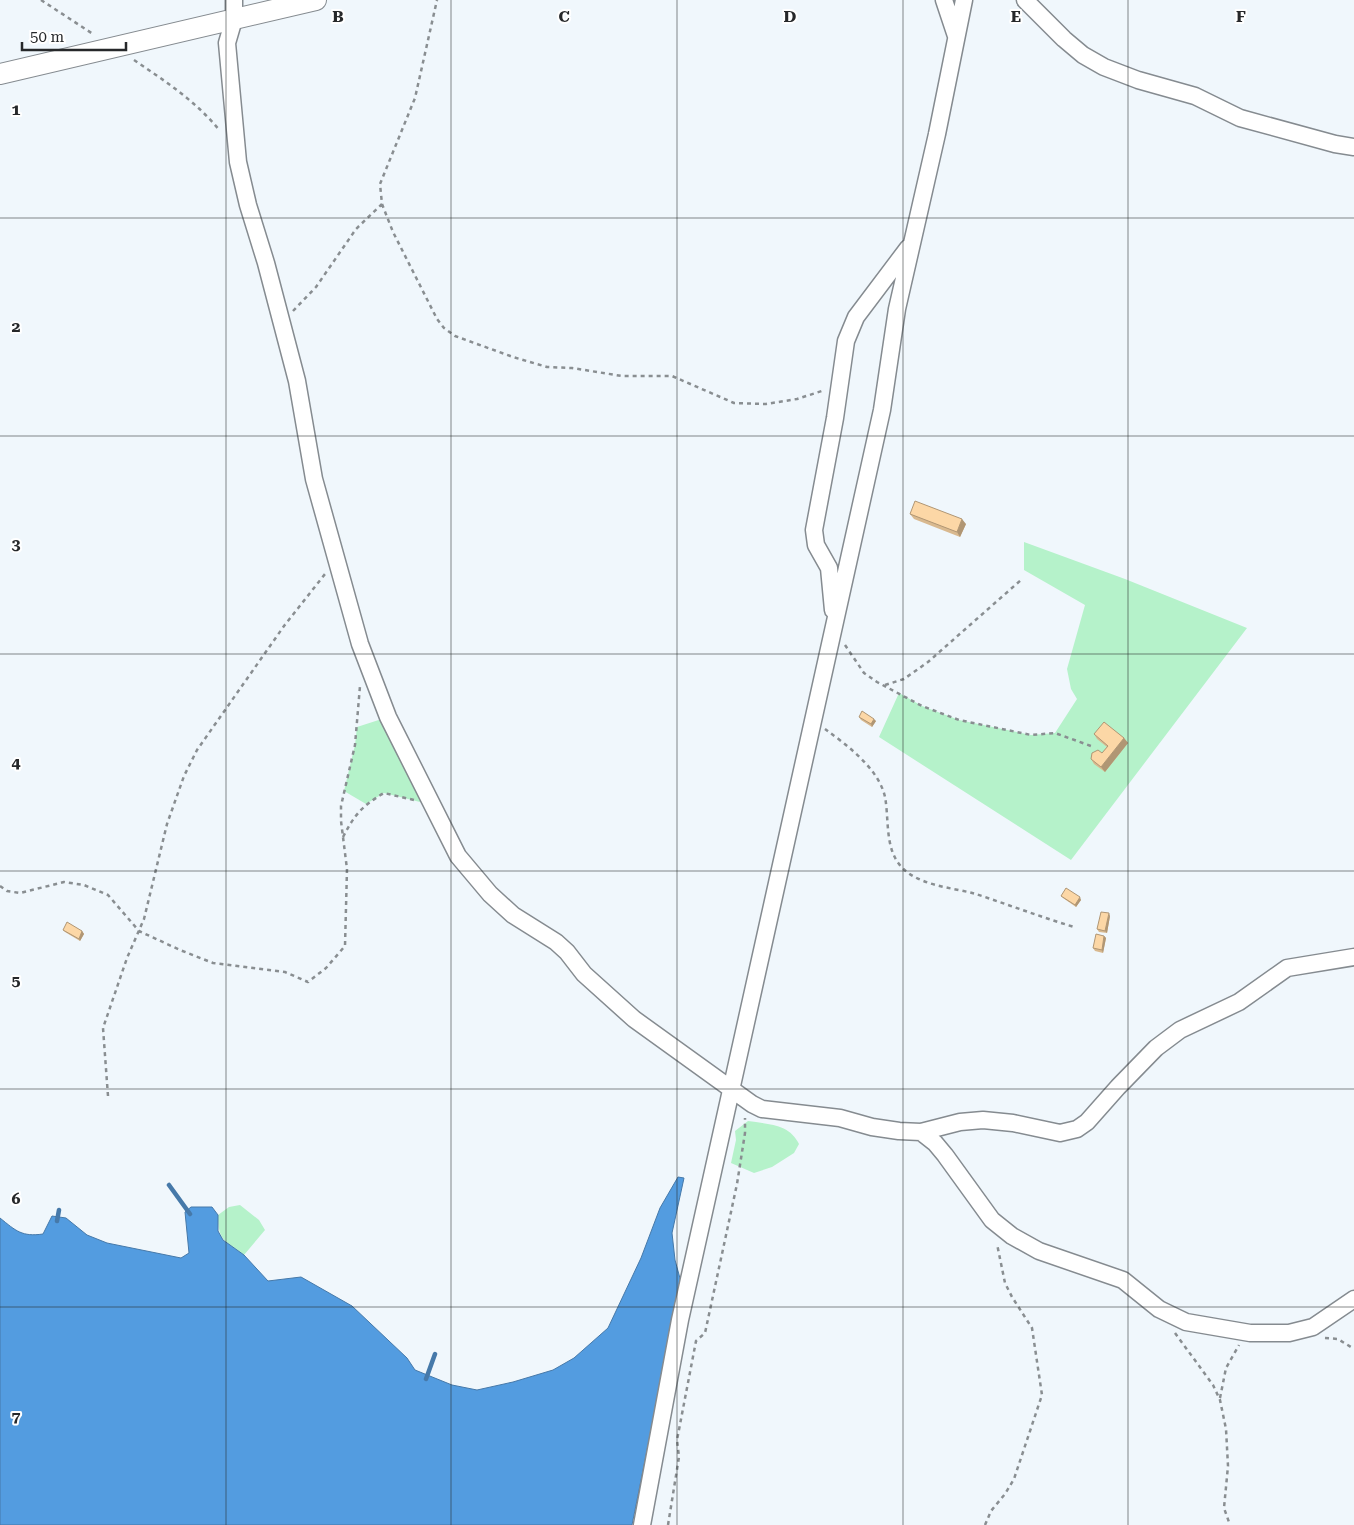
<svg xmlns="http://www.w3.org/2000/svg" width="1354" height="1525" font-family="'Roboto Serif',serif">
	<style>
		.green { fill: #b5f2ca }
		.water { fill: #539ce0; stroke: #4679a9 }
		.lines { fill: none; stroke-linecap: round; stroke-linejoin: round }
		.stream { stroke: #4679a9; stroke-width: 4.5 }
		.minor-casing { stroke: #858b90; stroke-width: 19 }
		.tertiary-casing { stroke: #858b90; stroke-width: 22 }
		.path { stroke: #898e91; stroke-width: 2.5; stroke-dasharray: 4 4; stroke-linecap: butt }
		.minor { stroke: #fff; stroke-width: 16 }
		.tertiary { stroke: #fff; stroke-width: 20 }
		.wall { fill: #d9b98f }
		.shaded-wall { fill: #b09674 }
		.building { fill: #fcd7a6; stroke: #b09674 }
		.grid { fill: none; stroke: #26282a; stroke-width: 1; stroke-opacity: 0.55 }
		.grid-label { font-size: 16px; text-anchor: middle; font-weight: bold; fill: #26282a; stroke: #fff; stroke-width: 4; stroke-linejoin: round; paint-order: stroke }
	</style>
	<rect width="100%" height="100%" fill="#f0f7fc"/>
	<path class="green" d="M1024 542 1125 579 1247 628 1071 860 879 737 899 693 922 706 959 720 1031 735 1055 733 1077 699 1071 689 1067 669 1085 605 1024 570Z
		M388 717 432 805 384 793 366 804 344 791 355 745 357 727Z
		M748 1121C768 1124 790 1124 799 1144L794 1153 772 1167 754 1173 731 1163 736 1140 735 1131Z
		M240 1205 259 1220 265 1230 244 1255C225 1240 218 1242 218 1215L229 1207Z"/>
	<path class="water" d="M678 1177 684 1178 672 1233 675 1260 681 1282 632 1525H0V1218C16 1231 22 1237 43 1234L52 1216 66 1218 87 1235 107 1243 181 1258 189 1253 185 1212 191 1207H212L218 1215V1231L223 1240 244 1255 268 1281 301 1277 352 1306 407 1358 415 1370 452 1385 477 1390 513 1382 553 1370 574 1358 608 1328 641 1258 660 1208Z"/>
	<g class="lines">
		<path class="stream" d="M169 1185 190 1214
			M57 1221 59 1210
			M426 1379 435 1354"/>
		<defs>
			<path id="minor" d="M234 0V19L227 43 238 162 248 205 266 263 297 381 314 479 360 644 388 717 458 856 490 894 513 915 556 942 567 952 584 974 634 1019 752 1104 762 1109 840 1118 872 1127 899 1131 921 1132 960 1122 983 1120 1013 1123 1060 1133 1077 1129 1087 1122 1118 1087 1156 1048 1180 1030 1239 1002 1287 968 1354 957
				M944 0 956 36
				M1025 0 1064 39 1083 55 1104 67 1138 80 1195 96 1240 118 1335 144 1354 147
				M833 610 829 568 816 545 814 530 835 418 846 341 856 317 908 248
				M921 1132 935 1143 945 1155 992 1220 1012 1236 1039 1251 1123 1280 1159 1309 1186 1322 1250 1333H1289L1313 1327 1354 1299
				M642 1525 680 1320 882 410 897 309 937 134 964 0"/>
			<path id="tertiary" d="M0 74 316 0"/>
		</defs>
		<use href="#minor" class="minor-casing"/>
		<use href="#tertiary" class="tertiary-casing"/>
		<path class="path" d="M41 0 93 34
			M134 60C165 81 197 102 220 131
			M382 204 393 232 437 319 444 328 455 336 513 357 547 367 572 368 622 376H672L734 403 766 404 797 399 825 390
			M293 311 316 287 356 229 382 204 380 184 415 98 437 0
			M845 645 864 673 877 682 922 706 959 720 1031 735 1055 733 1091 746
			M885 685 904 679 928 662 1021 580
			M825 729C847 745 879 769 885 797 889 818 885 846 899 864 916 886 951 887 976 894 1009 905 1041 917 1074 927
			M343 837C355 814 362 806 384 793L414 800
			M0 886 7 891 20 893 64 882 84 885 108 895 139 931 180 950 213 963 285 972 308 982 326 968 345 946 347 869 341 821V806L355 745 360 686
			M108 1096 103 1028 127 958 144 919 167 824 184 776 197 750 284 626 325 574
			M1175 1333 1213 1385 1220 1400 1226 1429 1228 1466 1224 1508 1230 1525
			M1325 1338 1338 1339 1354 1349
			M1220 1398 1226 1368 1239 1345
			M668 1525 679 1457 677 1440 696 1341 705 1333 737 1184 745 1133V1118
			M985 1525 991 1511 1005 1494 1014 1479 1042 1395 1032 1328 1012 1297 1005 1283 997 1244"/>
		<use href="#minor" class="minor"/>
		<use href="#tertiary" class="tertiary"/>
	</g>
	<path class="wall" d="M910 514 966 524 960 537 914 519Z
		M859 717 876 721 872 727 861 720Z
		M1094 734 1124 738 1128 743 1105 772 1094 764 1091 759 1102 753 1107 747 1097 739Z
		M1061 896 1081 900 1076 907 1063 898Z
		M1110 916 1107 933 1099 932 1097 929Z
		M63 930 82 931 84 934 80 941 65 932Z
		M1104 936 1106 938 1103 953 1095 951 1093 948Z"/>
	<path class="shaded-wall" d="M962 519 966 524 960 537 957 532Z
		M874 719 876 721 872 727 871 724Z
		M1124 738 1128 743 1105 772 1101 767Z
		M1080 897 1081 900 1076 907 1075 905Z
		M1109 913 1110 916 1107 933 1105 931Z
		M82 931 84 934 80 941 79 939Z
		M1104 936 1106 938 1103 953 1102 950Z"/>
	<path class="building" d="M915 501 962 519 957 532 910 514Z
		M862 711 874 719 871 724 859 717Z
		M1104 722 1124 738 1101 767 1091 759 1092 753 1098 750 1102 753 1108 746 1094 734Z
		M1066 888 1080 897 1075 905 1061 896Z
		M1101 912 1109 913 1105 931 1097 929Z
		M67 922 82 931 79 939 63 930Z
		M1096 934 1104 936 1102 950 1093 948Z"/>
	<path class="grid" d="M226 0V1525M451 0V1525M677 0V1525M903 0V1525M1128 0V1525M0 218H1354M0 436H1354M0 654H1354M0 871H1354M0 1089H1354M0 1307H1354"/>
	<g class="grid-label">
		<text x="338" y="22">B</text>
		<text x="564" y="22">C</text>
		<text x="790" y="22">D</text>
		<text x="1016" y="22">E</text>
		<text x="1241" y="22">F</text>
		<text x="16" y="115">1</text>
		<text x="16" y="332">2</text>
		<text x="16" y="550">3</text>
		<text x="16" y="768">4</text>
		<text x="16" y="986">5</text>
		<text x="16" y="1204">6</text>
		<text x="16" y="1422">7</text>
	</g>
	<path d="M22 42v8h104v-8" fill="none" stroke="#26282a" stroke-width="2.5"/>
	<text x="30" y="42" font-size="15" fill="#26282a" stroke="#ffffff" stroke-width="4" paint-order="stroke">50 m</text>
</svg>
